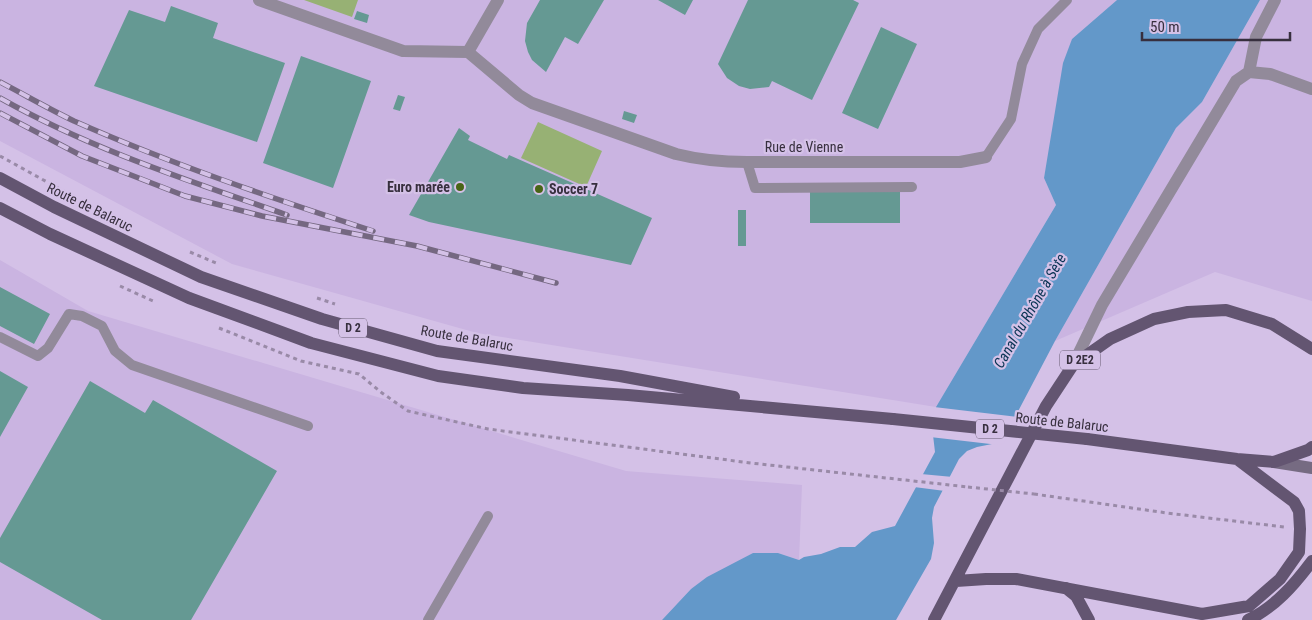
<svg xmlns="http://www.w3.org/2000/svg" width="1312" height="620" font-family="'Roboto Condensed',sans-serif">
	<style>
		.built { fill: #cab4e1 }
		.green { fill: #97b174 }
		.water { fill: #6398c9 }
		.pier { fill: #d4c1e7 }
		.building { fill: #659993 }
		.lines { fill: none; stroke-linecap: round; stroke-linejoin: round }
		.path { stroke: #998aa7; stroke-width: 3; stroke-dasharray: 4 4; stroke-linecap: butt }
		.lane { stroke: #928a9a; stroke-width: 10 }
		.street { stroke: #928a9a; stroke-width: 12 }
		.secondary { stroke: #766b82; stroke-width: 12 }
		.primary { stroke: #635571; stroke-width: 12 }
		.rail-casing { stroke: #756881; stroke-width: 5.5 }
		.rail { stroke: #d4c1e7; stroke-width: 4; stroke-dasharray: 11; stroke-linecap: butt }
		.path-bridge { stroke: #998aa7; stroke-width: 3; stroke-dasharray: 4 4; stroke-linecap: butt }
		.primary-bridge { stroke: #635571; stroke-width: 12 }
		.poi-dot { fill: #496516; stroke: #d4c1e7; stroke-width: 2 }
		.labels { text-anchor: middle; stroke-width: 4.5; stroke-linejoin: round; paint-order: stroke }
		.shield { fill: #d4c1e7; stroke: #665b71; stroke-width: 1 }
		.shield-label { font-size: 12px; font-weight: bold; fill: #372f3e }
		.street-label { font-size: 14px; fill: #372f3e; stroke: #d4c1e7 }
		.poi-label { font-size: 14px; font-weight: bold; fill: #372f3e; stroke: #d4c1e7; text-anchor: end }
		.water-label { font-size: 15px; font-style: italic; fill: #0a3454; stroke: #d4c1e7 }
	</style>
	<rect width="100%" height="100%" fill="#d4c1e7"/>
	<path class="built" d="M0 0H1117L1072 39 1044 178 1056 205 936 407 477 333 232 264 0 141Z
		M1260 0H1312V301L1215 272 1055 341 1176 128 1202 102Z
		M0 260 88 311 626 471 802 485 799 560 778 553H753L691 589 662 620H0Z"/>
	<path class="green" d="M304 0H358L352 17Z
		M538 122 602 151 586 187 521 158Z"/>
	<path class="water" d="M1117 0H1260L1202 102 1176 128 1055 341 1002 442 977 447 967 451 959 459 934 507 932 518 934 543 931 559 896 620H662L691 589 707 577 753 553H778L799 560 804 557 821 554 840 547H855L872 532 895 526 935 452 933 435 936 407 1056 205 1044 178 1063 63 1072 39Z"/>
	<path class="pier" d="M934 407 1019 417 1004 443 999 445 930 437Z
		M921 474 953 477 945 491 914 487Z"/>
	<path class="building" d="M540 0H604L578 44 565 37 546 72 532 60 528 52 525 41 527 23Z
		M658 0H693L685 15Z
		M748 0H853L859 3 812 100 772 81 769 87 750 89 739 86 727 78 718 64Z
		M171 6 218 23 213 38 285 63 257 142 94 86 129 10 165 22Z
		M357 11 369 15 367 23 354 19Z
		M881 27 917 44 878 129 842 113Z
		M301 56 371 81 333 188 263 163Z
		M398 95 405 97 400 111 393 109Z
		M624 111 637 115 634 123 622 119Z
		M459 128 470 136 468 140 507 159 509 155 652 218 631 265 429 222 409 215Z
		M810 192H900V223H810Z
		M738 210H746V246H738Z
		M0 287 50 314 34 344 0 326Z
		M0 371 28 387 0 437Z
		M90 381 145 413 153 400 277 471 191 620H102L0 562V538Z"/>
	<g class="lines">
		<path class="path" d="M0 156 76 198
			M190 252 216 263
			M120 286 153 301
			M317 298 335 304
			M219 328 301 361 359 374 382 393 408 411 488 429 751 463 968 487
			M1034 494 1167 513 1284 527"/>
		<path class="lane" d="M986 157 1011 119 1022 64 1038 29 1067 0
			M747 162 755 188 912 187
			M0 337 38 356 48 348 69 314 82 316 102 326 115 351 132 365 308 426
			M428 620 488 516"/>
		<path class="street" d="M259 0 403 51 468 52
			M468 52 519 95 532 103 676 154C700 160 722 162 747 162H960L986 157
			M468 52 498 0
			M1249 72 1256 37 1275 0
			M1073 365 1102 305 1236 81 1249 72 1270 74 1312 89"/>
		<path class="secondary" d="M1274 462 1312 468"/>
		<path class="primary" d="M0 178 54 207 201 277 322 319 437 351 620 376 734 397
			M0 208 50 234 189 298 311 343 438 376 523 388 628 395 893 419
			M1087 439 1237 459 1274 462 1308 450 1312 447
			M956 581 986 579H1016L1202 614 1249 606 1280 579 1299 552 1300 529 1299 511 1294 502 1237 459
			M1066 588 1076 596 1089 620
			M934 620 1046 406 1073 365 1110 339 1154 319 1188 312 1226 310 1272 324 1312 349
			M1248 620C1275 607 1294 585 1312 561"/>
		<defs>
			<path id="rail" d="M0 82C25 95 49 109 74 121 171 164 272 198 373 231
				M0 98C90 149 190 181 287 215
				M0 113 82 156 185 196 262 216 417 246 556 283"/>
		</defs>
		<use href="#rail" class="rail-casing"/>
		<use href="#rail" class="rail"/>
		<path class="path-bridge" d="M968 487 1034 494"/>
		<path class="primary-bridge" d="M893 419 1087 439"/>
	</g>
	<g class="poi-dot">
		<circle cx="460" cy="187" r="5"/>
		<circle cx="539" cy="189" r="5"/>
	</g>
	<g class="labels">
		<g class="shield">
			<rect x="339" y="318.5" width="28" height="19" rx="4"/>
			<rect x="1060" y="350.5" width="40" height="19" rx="4"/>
			<rect x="976" y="419.5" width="28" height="19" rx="4"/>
		</g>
		<g class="shield-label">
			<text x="353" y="332">D 2</text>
			<text x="1080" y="364">D 2E2</text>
			<text x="990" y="433">D 2</text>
		</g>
		<g class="street-label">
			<text x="804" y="152">Rue de Vienne</text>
			<text transform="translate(90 207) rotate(26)" y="5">Route de Balaruc</text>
			<text transform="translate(467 338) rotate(10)" y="5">Route de Balaruc</text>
			<text transform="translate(1062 422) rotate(6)" y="5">Route de Balaruc</text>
		</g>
		<g class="poi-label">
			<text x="450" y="192">Euro marée</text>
			<text x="549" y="194" text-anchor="start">Soccer 7</text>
		</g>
		<g class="water-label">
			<text transform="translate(1030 311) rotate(-60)" y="5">Canal du Rhône à Sète</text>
		</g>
	</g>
	<path d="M1142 32v8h148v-8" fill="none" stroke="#372f3e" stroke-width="2.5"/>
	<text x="1150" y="32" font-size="15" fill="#372f3e" stroke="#d4c1e7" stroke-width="4" paint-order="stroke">50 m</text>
</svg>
